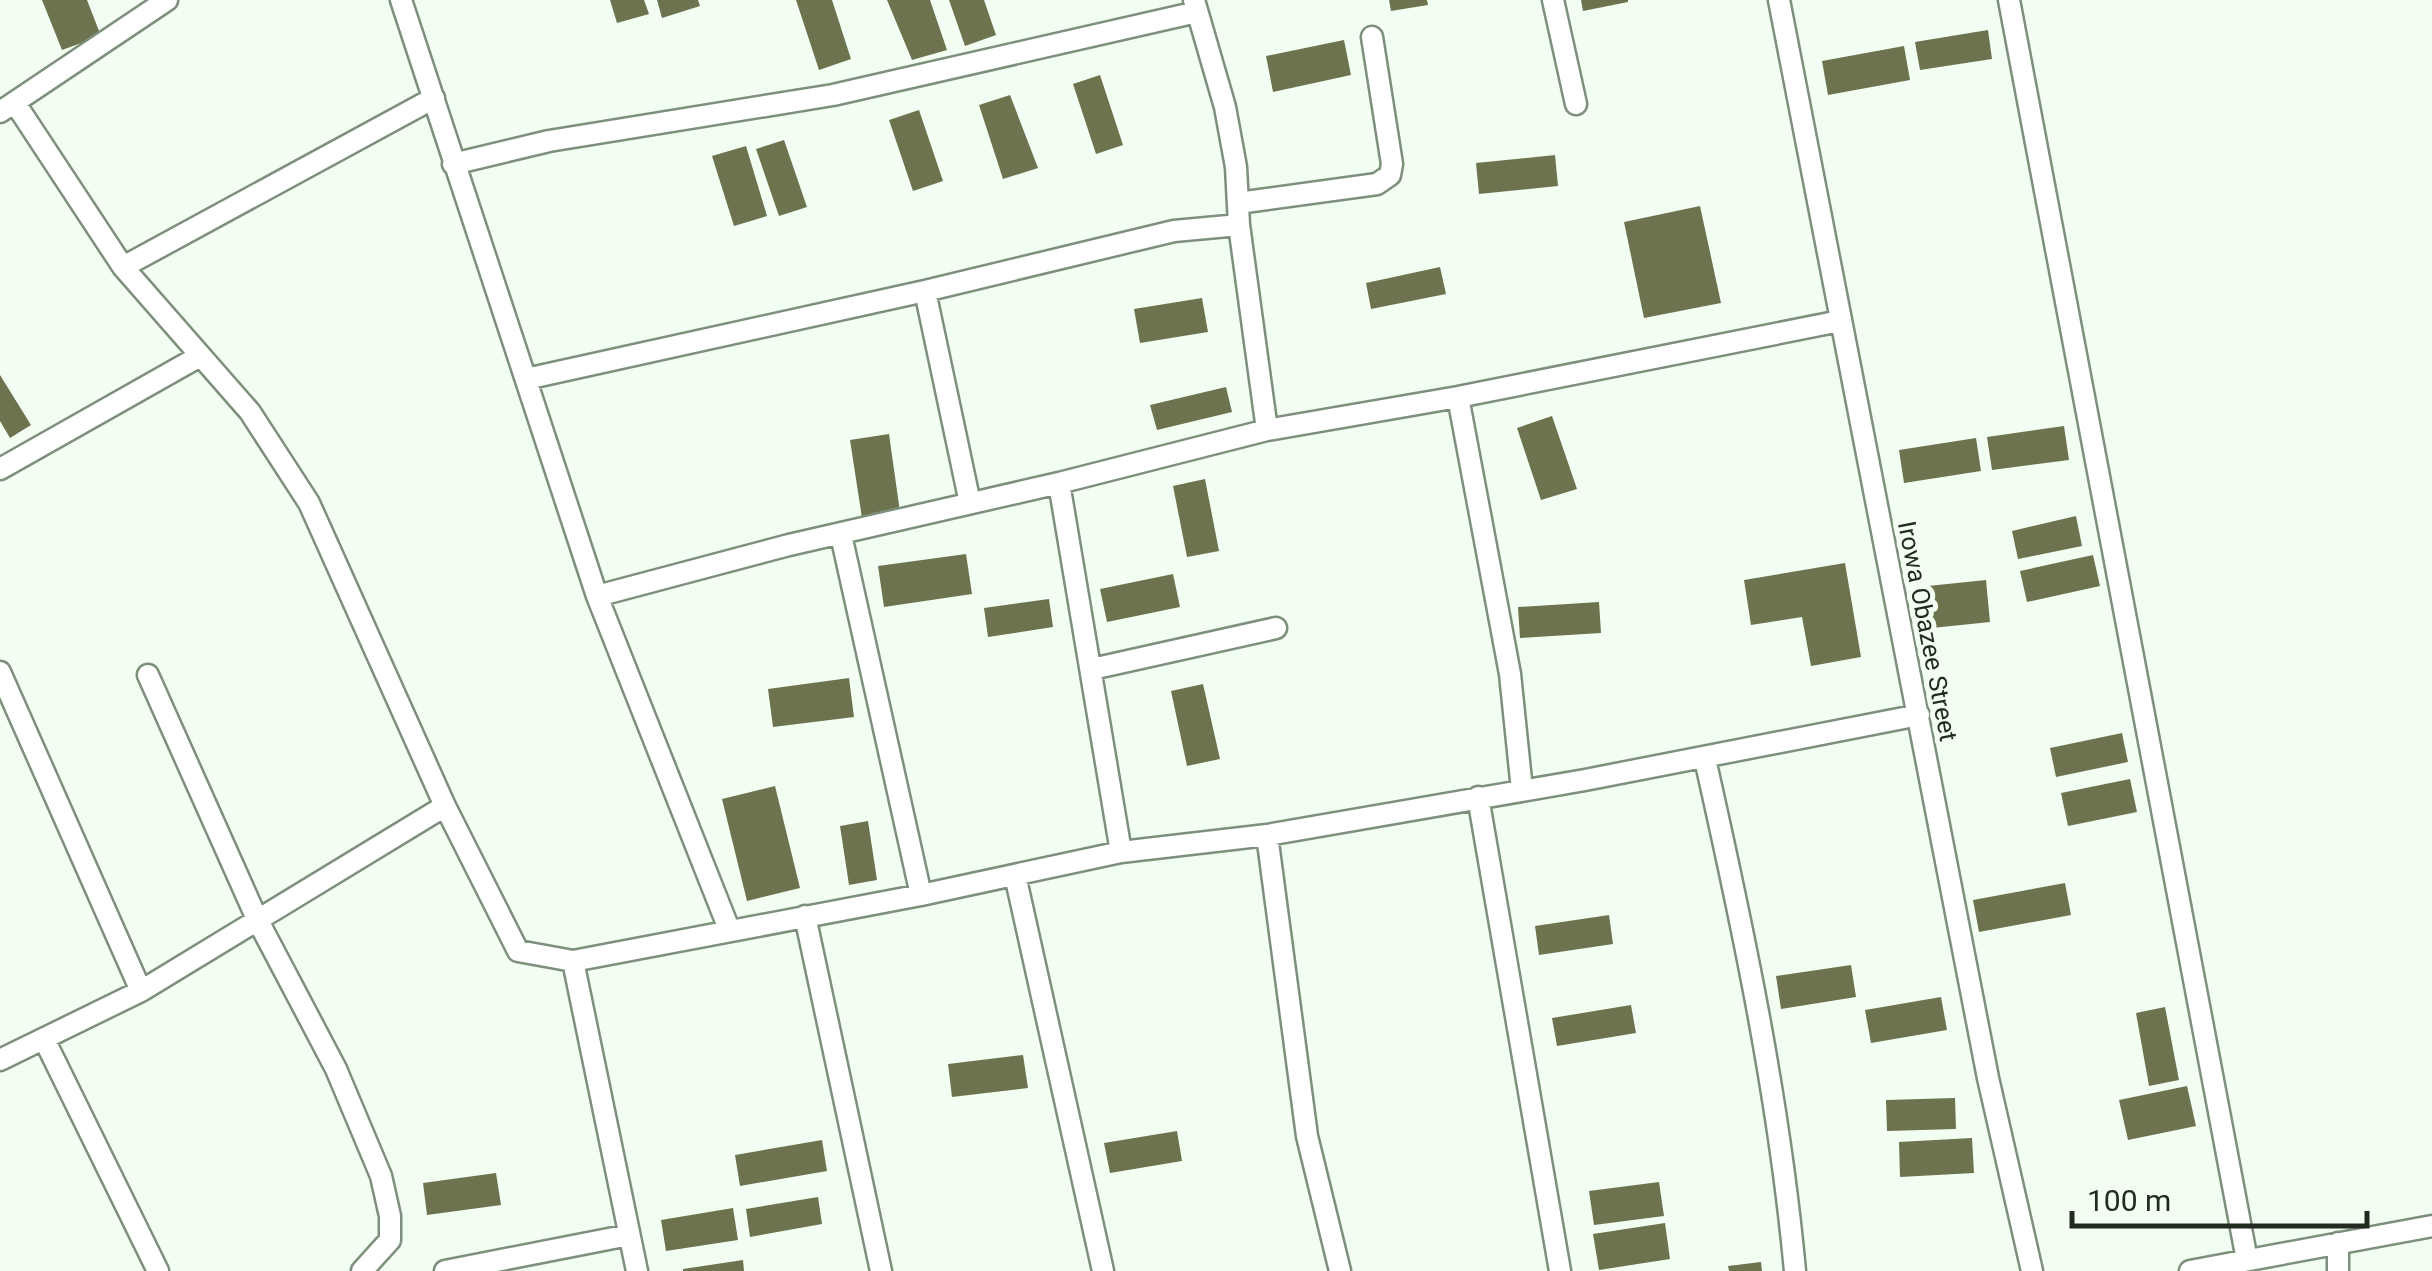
<svg xmlns="http://www.w3.org/2000/svg" width="2432" height="1271" font-family="Roboto,sans-serif">
	<style>
		.building { fill: #6e734f }
		.lines { fill: none; stroke-linecap: round; stroke-linejoin: round }
		.minor-casing { stroke: #7d907c; stroke-width: 25 }
		.minor { stroke: #fff; stroke-width: 20 }
		.labels { text-anchor: middle; stroke-width: 10; stroke-linejoin: round; paint-order: stroke }
		.street-label { font-size: 25px; fill: #232a22; stroke: #f2fef1 }
	</style>
	<rect width="100%" height="100%" fill="#f2fef1"/>
	<path class="building" d="M42 0H87L101 36 62 50Z
		M610 0H644L649 14 617 23Z
		M657 0H698L700 6 662 18Z
		M796 0H832L851 59 819 70Z
		M887 0H930L947 50 912 60Z
		M949 0H984L996 35 965 46Z
		M1389 0H1427L1428 5 1391 11Z
		M1581 0H1628V2L1583 11Z
		M1988 30 1992 59 1920 70 1915 42Z
		M1344 40 1351 75 1273 92 1266 56Z
		M1904 46 1910 80 1828 95 1822 61Z
		M1100 75 1123 145 1096 154 1073 84Z
		M1010 95 1038 168 1003 179 979 105Z
		M919 110 943 181 913 191 889 120Z
		M784 140 807 207 779 216 756 149Z
		M746 146 767 216 734 226 712 156Z
		M1555 155 1558 186 1479 194 1476 163Z
		M1700 206 1721 303 1644 318 1624 222Z
		M1440 267 1446 294 1371 309 1366 283Z
		M1202 298 1208 332 1140 343 1134 309Z
		M0 375 31 425 10 438 0 421Z
		M1226 387 1232 412 1157 430 1150 405Z
		M1552 416 1577 489 1541 500 1517 428Z
		M2064 426 2069 460 1992 470 1987 437Z
		M889 434 900 512 862 518 850 440Z
		M1976 438 1981 471 1904 483 1899 450Z
		M1205 479 1219 551 1187 557 1173 486Z
		M2076 516 2082 546 2018 559 2012 531Z
		M966 554 972 594 884 607 878 566Z
		M2093 555 2100 586 2027 602 2020 571Z
		M1845 563 1861 657 1811 666 1802 617 1751 625 1744 580Z
		M1173 574 1180 607 1107 622 1100 589Z
		M1986 580 1990 622 1932 628 1928 586Z
		M1049 599 1053 627 988 637 984 608Z
		M1599 602 1601 633 1520 638 1518 607Z
		M849 678 854 717 773 727 768 689Z
		M1203 684 1220 759 1187 766 1171 691Z
		M2122 733 2128 762 2056 777 2050 748Z
		M2130 779 2137 812 2068 826 2061 793Z
		M775 786 800 888 747 901 722 799Z
		M868 821 877 880 849 885 840 826Z
		M2065 883 2071 915 1979 932 1973 900Z
		M1609 915 1613 944 1539 955 1535 926Z
		M1851 965 1856 997 1781 1009 1776 976Z
		M1941 997 1947 1030 1871 1043 1865 1010Z
		M1631 1005 1636 1033 1557 1046 1552 1018Z
		M2165 1007 2179 1080 2149 1086 2136 1013Z
		M1023 1055 1028 1088 952 1097 948 1064Z
		M2187 1086 2196 1126 2128 1140 2119 1100Z
		M1955 1098 1956 1129 1887 1131 1886 1100Z
		M1177 1131 1182 1161 1110 1173 1104 1143Z
		M1972 1138 1974 1173 1900 1177 1899 1142Z
		M822 1140 827 1171 740 1186 735 1155Z
		M496 1173 501 1205 427 1215 423 1183Z
		M1659 1182 1664 1216 1594 1225 1589 1191Z
		M818 1197 822 1224 750 1237 746 1209Z
		M733 1208 738 1240 666 1251 661 1220Z
		M1665 1223 1670 1259 1599 1270 1593 1234Z
		M743 1260 744 1271H683V1269Z
		M1761 1262 1762 1271H1729L1728 1266Z"/>
	<g class="lines">
		<defs>
			<path id="minor" d="M401 0 597 596 729 929
				M1194 0 1225 107 1236 167 1239 225 1267 430
				M1553 0 1576 104
				M1779 0 1988 1078 2032 1271
				M2009 0 2247 1260
				M15 103 123 267 250 412 309 503 445 806 518 951 573 961 921 895 1121 852 1267 835 1585 780 1919 715
				M0 112 167 0
				M453 164 549 141 833 95 1197 12
				M1238 203 1377 184 1390 175 1392 164 1372 37
				M123 267 434 98
				M925 291 970 503
				M526 379 925 291 1174 231 1239 225
				M1458 397 1510 674 1522 790
				M0 469 200 356
				M1059 483 1121 852
				M841 535 921 895
				M597 596 789 545 1059 483 1267 430 1458 397 1840 321
				M1092 669 1276 628
				M0 672 141 991
				M148 675 257 919 336 1069 381 1176 390 1216V1240L362 1271
				M1705 759C1743 928 1779 1098 1795 1271
				M1478 797 1560 1271
				M1267 835 1307 1136 1340 1271
				M1015 875 1103 1271
				M805 916 881 1271
				M573 961 637 1271
				M45 1041 158 1271
				M0 1060 141 991 445 806
				M445 1271 629 1235
				M2190 1271 2432 1226
				M2338 1271V1243"/>
		</defs>
		<use href="#minor" class="minor-casing"/>
		<use href="#minor" class="minor"/>
	</g>
	<g class="labels">
		<g class="street-label">
			<text transform="translate(1928 631) rotate(79)" y="9">Irowa Obazee Street</text>
		</g>
	</g>
	<path d="M2072 1211v15h295v-15" fill="none" stroke="#232a22" stroke-width="5"/>
	<text x="2087" y="1211" font-size="30" fill="#232a22" stroke="#f2fef1" stroke-width="8" paint-order="stroke">100 m</text>
</svg>
